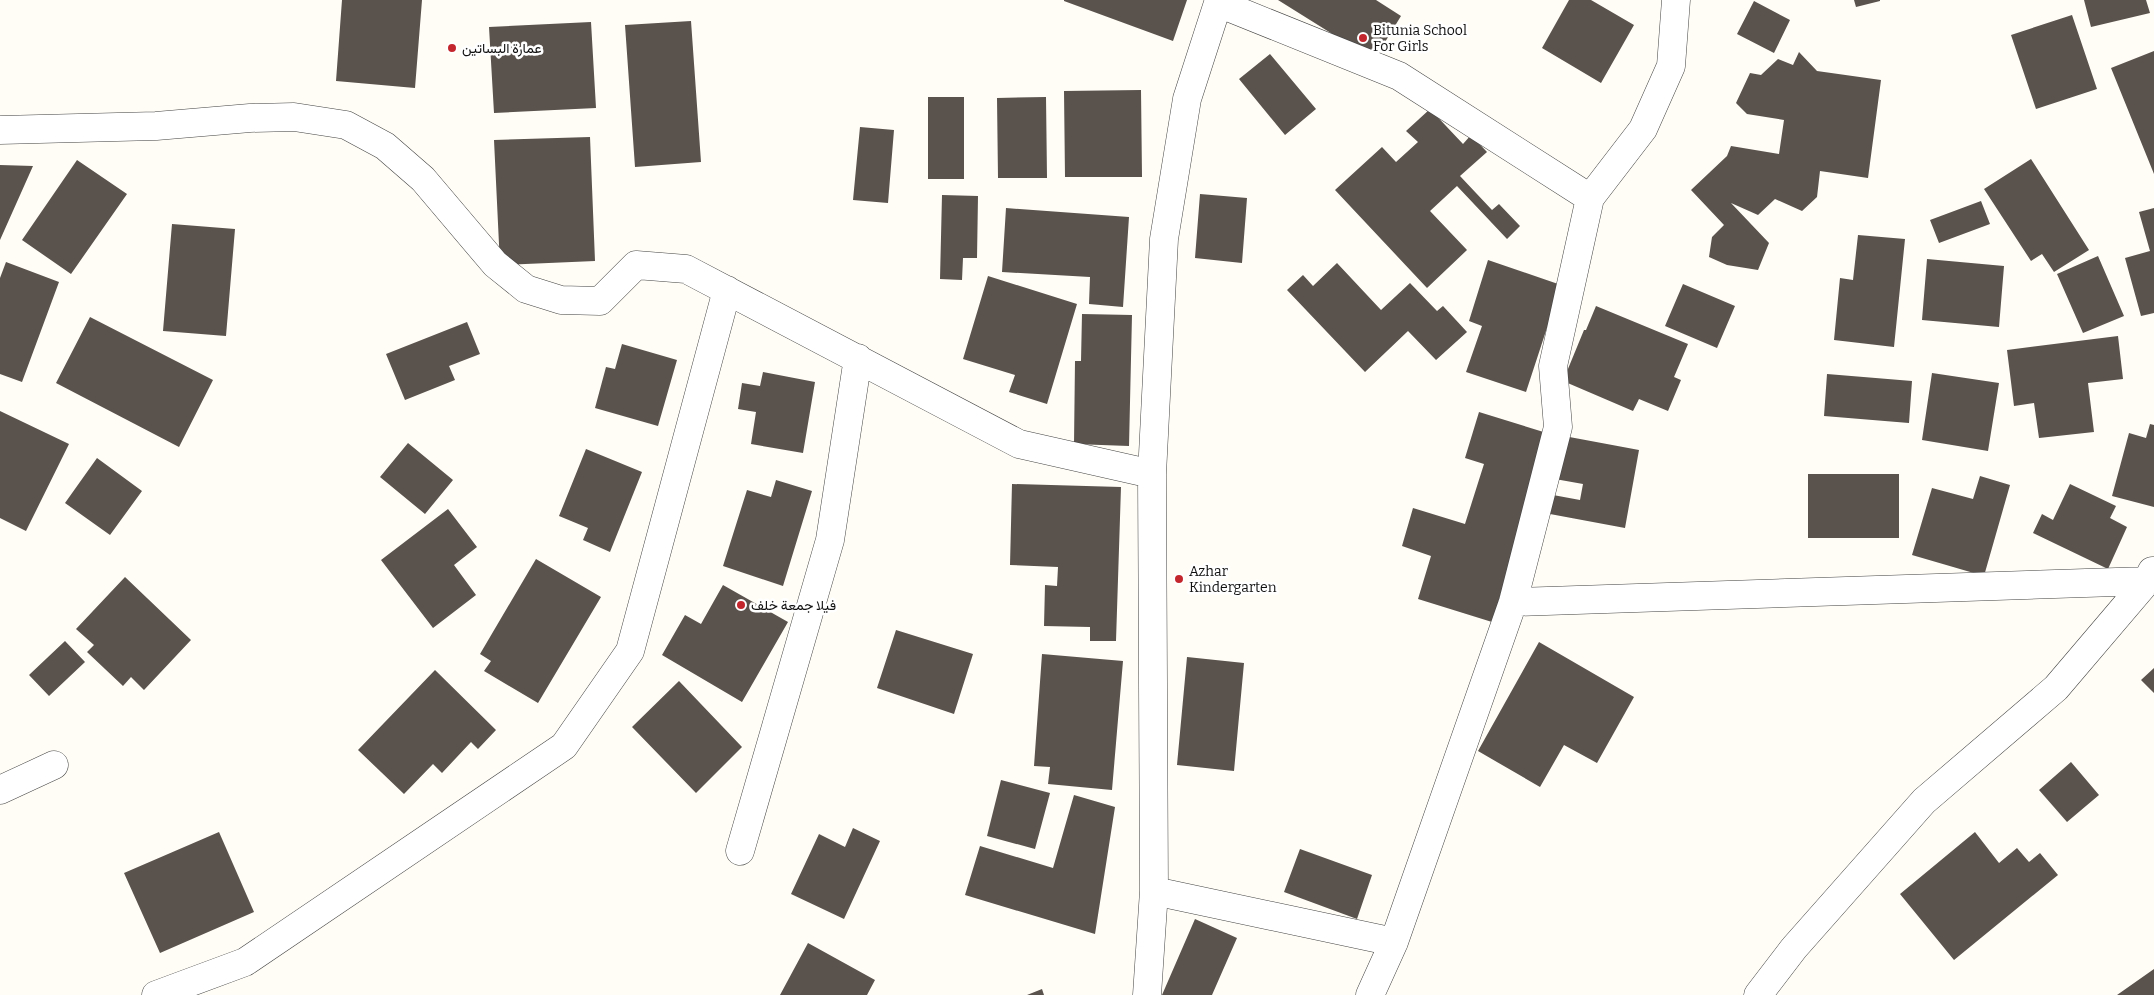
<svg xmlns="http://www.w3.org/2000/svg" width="2154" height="995" font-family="Bitter,Vazirmatn,serif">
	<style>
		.building { fill: #5a524d }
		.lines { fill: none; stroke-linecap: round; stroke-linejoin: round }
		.minor-casing { stroke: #444; stroke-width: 29 }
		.minor { stroke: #fff; stroke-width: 28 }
		.poi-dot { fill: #c4262e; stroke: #fff; stroke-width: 2 }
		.labels { text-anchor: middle; stroke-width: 5; stroke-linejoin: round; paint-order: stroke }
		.poi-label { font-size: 14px; fill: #111; stroke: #fff; text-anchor: start }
	</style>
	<rect width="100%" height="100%" fill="#fffdf5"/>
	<path class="building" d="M342 0H422L415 88 336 81Z
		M1064 0H1187L1173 41 1064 1Z
		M1278 0H1376L1401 16 1374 60Z
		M1569 0H1591L1634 25 1601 83 1542 48Z
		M1854 0H1880V1L1856 7Z
		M2084 0H2146L2150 13 2091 27Z
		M1754 1 1790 20 1774 53 1737 34Z
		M2072 15 2097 89 2036 109 2011 35Z
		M691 21 701 162 635 167 625 25Z
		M591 22 596 108 494 113 489 27Z
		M2154 51V174L2111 68Z
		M1799 52 1817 71 1881 80 1868 178 1820 171 1817 197 1802 211 1775 199 1758 215 1731 203 1769 243 1758 270 1727 265 1709 257 1712 237 1724 225 1691 190 1727 156 1731 146 1779 154 1784 120 1747 114 1736 103 1750 73 1761 75 1778 59 1793 65Z
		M1270 54 1316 109 1285 135 1239 79Z
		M1141 90 1142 177H1065L1064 91Z
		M928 97H964V179H928Z
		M1046 97 1047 178H998L997 98Z
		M1430 109 1463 144 1471 135 1487 152 1460 176 1492 210 1499 204 1520 226 1507 239 1457 186 1430 211 1467 250 1427 288 1335 190 1382 147 1396 162 1418 142 1406 131Z
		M860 127 894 130 888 203 853 200Z
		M590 137 595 261 500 265 494 140Z
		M2031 159 2089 250 2054 272 2042 254 2031 261 1984 189Z
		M77 160 127 194 71 274 22 240Z
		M0 165 33 166 0 240Z
		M1200 194 1247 198 1242 263 1195 258Z
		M942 195 978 196 977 258H963L962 280 940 279Z
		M1981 201 1990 224 1939 243 1930 220Z
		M1006 208 1129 217 1123 307 1089 304 1090 277 1002 272Z
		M2154 208V313L2141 316 2125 258 2150 251 2139 212Z
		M172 224 235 229 226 336 163 331Z
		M1858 235 1905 239 1894 347 1834 340 1840 278 1853 280Z
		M2098 256 2124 316 2083 333 2057 274Z
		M1927 259 2004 266 1999 327 1922 320Z
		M1488 260 1561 285 1526 392 1466 372 1482 326 1469 321Z
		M6 262 59 282 22 382 0 374V278Z
		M1337 263 1381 310 1410 283 1437 311 1443 306 1467 332 1436 360 1408 331 1365 372 1287 290 1303 275 1313 286Z
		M988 276 1077 304 1047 404 1009 392 1015 375 963 359Z
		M1683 284 1735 306 1717 348 1665 326Z
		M1596 306 1688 344 1674 377 1681 380 1668 411 1639 399 1633 411 1563 381 1584 330H1586Z
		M1082 314 1132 315 1129 446 1074 444 1075 361H1081Z
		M90 317 213 380 179 447 56 383Z
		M467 322 480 354 449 366 455 380 405 400 386 354Z
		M2118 336 2123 379 2088 383 2094 432 2039 438 2034 403 2014 406 2007 350Z
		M622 344 677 360 658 426 595 408 606 367 615 369Z
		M763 372 815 382 803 453 751 444 756 412 738 409 742 383 760 386Z
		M1932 373 1999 383 1988 451 1922 440Z
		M1827 374 1912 381 1909 423 1824 416Z
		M0 411 69 444 26 531 0 518Z
		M1479 412 1550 434 1492 622 1418 599 1431 556 1402 546 1413 508 1465 524 1484 464 1465 458Z
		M2150 424 2154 425V507L2112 496 2129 433 2146 438Z
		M1564 436 1639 450 1625 528 1550 514 1553 495 1580 500 1583 484 1555 479Z
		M408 443 453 480 425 514 380 477Z
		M586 449 642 472 610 552 583 540 588 528 559 516Z
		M97 458 142 491 110 535 65 503Z
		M1808 474H1899V538H1808Z
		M1980 476 2010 485 1984 576 1912 555 1932 488 1973 499Z
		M776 480 812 491 783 586 723 566 747 490 771 497Z
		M1012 484 1121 487 1116 641H1090V627L1044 626 1045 585 1057 586 1058 567 1010 565Z
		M2070 484 2116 506 2110 518 2127 527 2108 569 2033 533 2042 514 2053 520Z
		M448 509 477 547 454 565 476 595 433 628 381 560Z
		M536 559 601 597 538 703 484 671 491 661 480 654Z
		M125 577 191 640 144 690 131 677 123 686 87 652 94 645 76 629Z
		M723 585 788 622 742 702 662 655 685 615 701 624Z
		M896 630 973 654 954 714 877 688Z
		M65 641 85 662 49 696 29 675Z
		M1539 642 1634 697 1597 763 1564 745 1540 787 1478 751Z
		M1042 654 1123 661 1112 790 1048 784 1050 767 1034 766Z
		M1187 657 1244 663 1234 771 1177 765Z
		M2154 668V693L2141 680Z
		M435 670 496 730 478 749 471 742 442 773 433 764 404 794 358 750Z
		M679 681 742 747 696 793 632 727Z
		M2071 762 2099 795 2067 822 2039 790Z
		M1001 780 1050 793 1035 849 987 836Z
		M1074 795 1115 807 1095 934 965 895 980 846 1053 868Z
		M853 828 880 841 844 919 791 894 819 834 845 847Z
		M219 832 254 912 160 953 124 873Z
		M1975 832 1999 863 2017 848 2029 862 2040 853 2058 875 1954 960 1900 894Z
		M1300 849 1372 875 1357 919 1284 892Z
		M1195 919 1237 938 1212 995H1162Z
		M808 943 875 980 867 995H780Z
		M2154 969V995H2117Z
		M1042 989 1044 995H1027Z"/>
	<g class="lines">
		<defs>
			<path id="minor" d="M1219 0 1187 99 1164 239 1152 474 1154 891 1394 942
				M1218 3 1399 76 1590 198
				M0 130 156 126 250 118 294 117 346 125 385 146 423 179 495 264 526 289 561 300 600 301 636 265 686 269 1019 444 1152 474
				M1513 602 2147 581
				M0 790 54 765
				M740 851 830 540 858 358
				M156 995 245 962 564 746 630 651 727 290
				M1147 995 1154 891
				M1370 995 1394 942 1513 602 1558 427 1553 366 1590 198 1643 129 1671 66 1676 0
				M1758 995 1794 948 1924 801 2056 688 2147 581 2152 571"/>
		</defs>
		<use href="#minor" class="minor-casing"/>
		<use href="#minor" class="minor"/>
	</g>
	<g class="poi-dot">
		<circle cx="1363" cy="38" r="5"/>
		<circle cx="452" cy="48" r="5"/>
		<circle cx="1179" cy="579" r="5"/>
		<circle cx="741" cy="605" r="5"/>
	</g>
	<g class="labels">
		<g class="poi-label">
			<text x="1373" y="35">Bitunia School<tspan x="1373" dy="16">For Girls</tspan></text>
			<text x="462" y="53">عمارة البساتين</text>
			<text x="1189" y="576">Azhar<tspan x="1189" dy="16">Kindergarten</tspan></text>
			<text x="751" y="610">فيلا جمعة خلف</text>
		</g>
	</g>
</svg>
